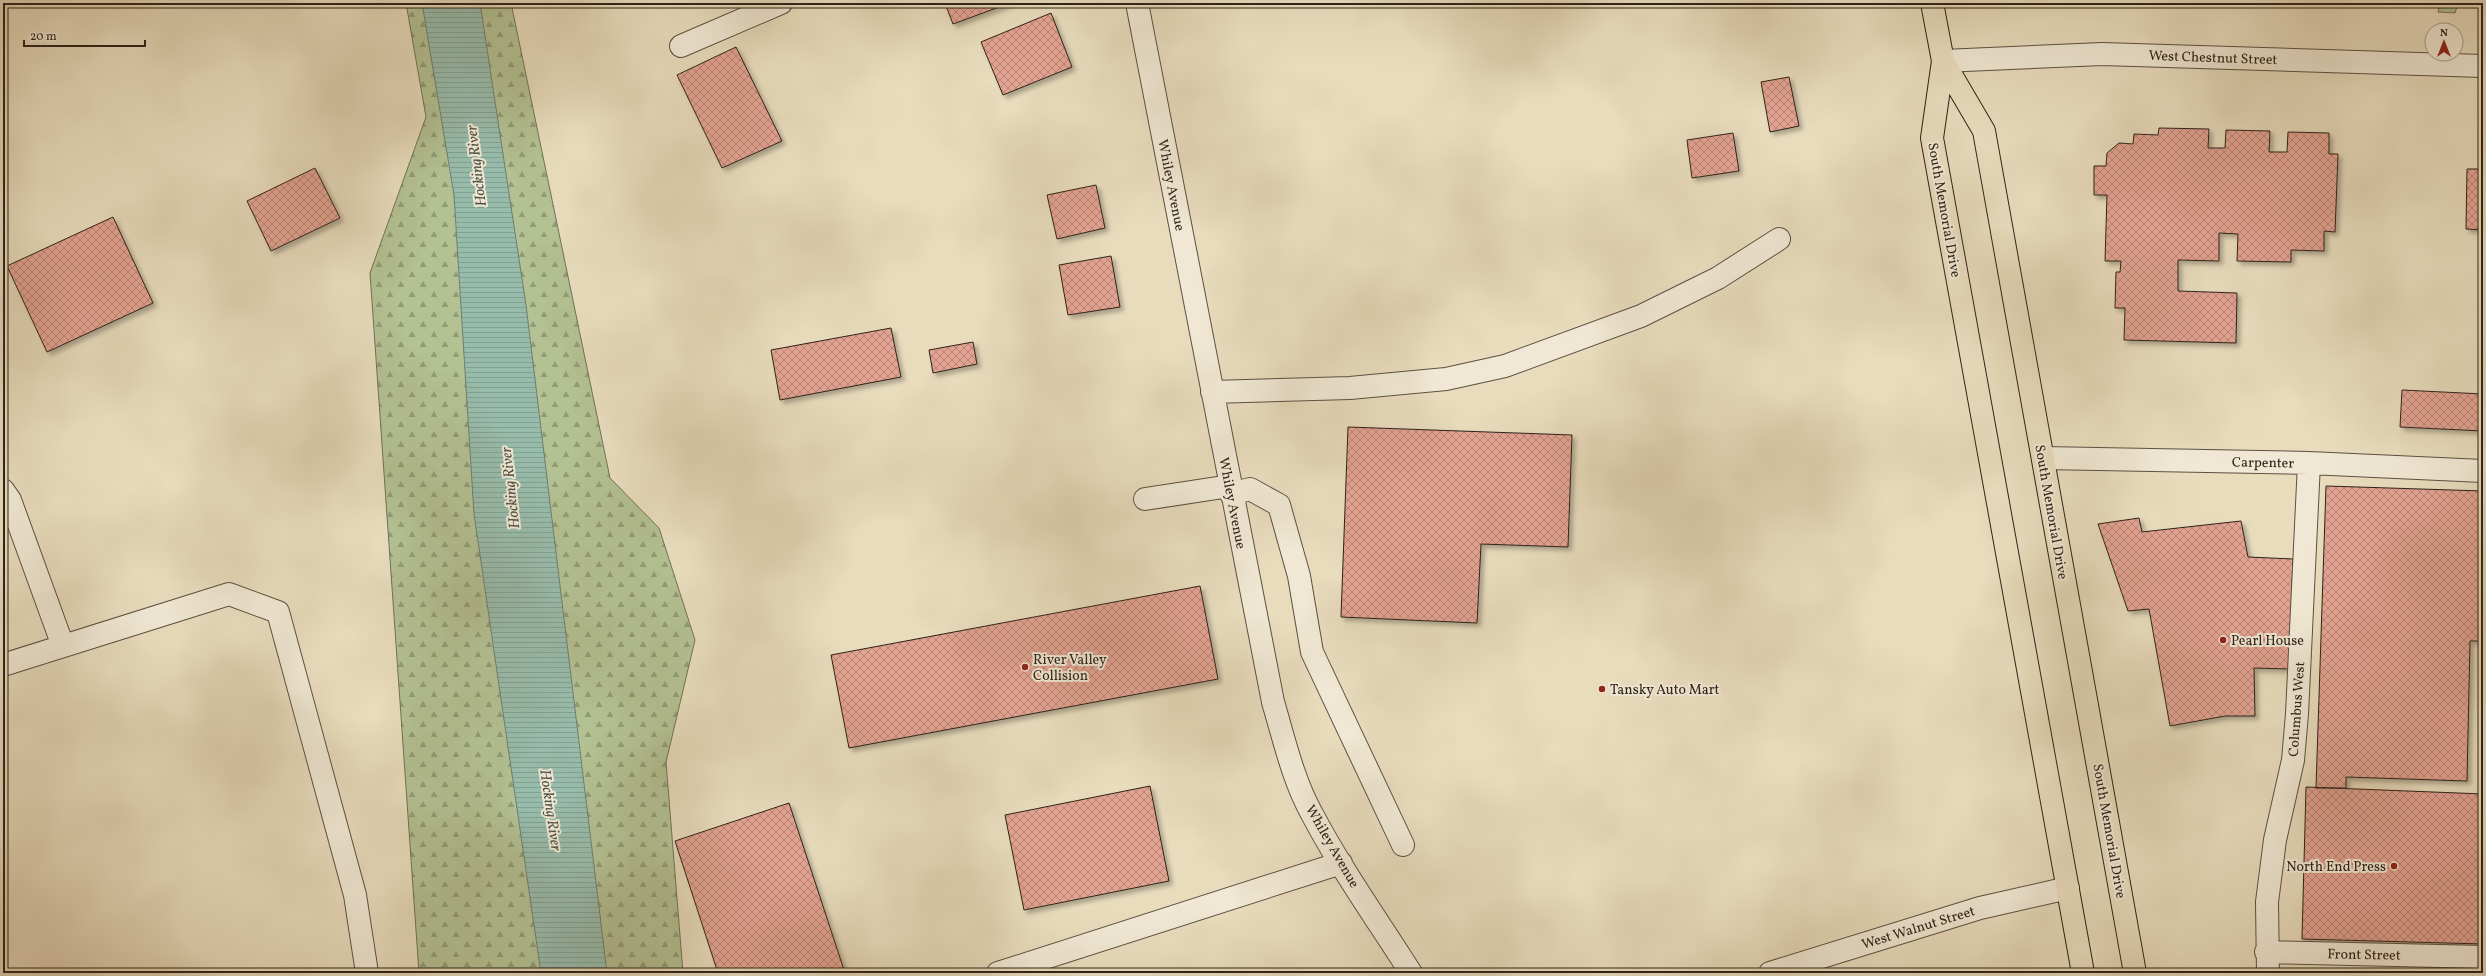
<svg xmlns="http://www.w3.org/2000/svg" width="2486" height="976" font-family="Vollkorn,serif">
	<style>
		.grass { fill: #b3c193; stroke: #707256 }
		.forest { fill: url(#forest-firs); stroke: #707256 }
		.water { fill: url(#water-rules); stroke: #6e7e71 }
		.building { fill: url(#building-cross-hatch); stroke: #2e2219; filter: url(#shadow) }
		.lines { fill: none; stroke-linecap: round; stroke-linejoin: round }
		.minor-casing { stroke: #5c5042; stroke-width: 24 }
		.highway-casing { stroke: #2e2219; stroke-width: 24 }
		.minor { stroke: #f0e8d4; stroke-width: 22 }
		.highway { stroke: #e8dcbd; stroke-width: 22 }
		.poi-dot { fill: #8f2418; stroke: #f0e8d4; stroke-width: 1.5 }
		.labels { text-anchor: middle; stroke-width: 4; stroke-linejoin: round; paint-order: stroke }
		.street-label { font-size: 14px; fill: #2e2219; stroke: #f0e8d4 }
		.poi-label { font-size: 14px; fill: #2e2219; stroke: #f0e8d4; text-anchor: start }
		.water-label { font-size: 15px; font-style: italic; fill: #4e5045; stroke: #f0e8d4 }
	</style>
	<defs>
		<pattern id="forest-firs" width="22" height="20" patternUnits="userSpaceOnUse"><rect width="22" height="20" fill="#b3c193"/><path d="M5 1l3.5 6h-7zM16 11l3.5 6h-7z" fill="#929c77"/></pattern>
		<pattern id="water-rules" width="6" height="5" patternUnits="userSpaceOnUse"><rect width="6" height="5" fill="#98bcac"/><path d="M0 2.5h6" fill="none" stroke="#83a193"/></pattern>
		<pattern id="building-cross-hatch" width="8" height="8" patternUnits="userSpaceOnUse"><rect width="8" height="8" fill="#e3a392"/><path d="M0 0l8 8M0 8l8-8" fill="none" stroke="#b88476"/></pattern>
		<filter id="shadow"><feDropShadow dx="3.5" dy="3.5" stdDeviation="2" flood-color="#0004"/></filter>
	</defs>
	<rect width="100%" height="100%" fill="#e8dcbd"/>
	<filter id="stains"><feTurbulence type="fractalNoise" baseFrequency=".005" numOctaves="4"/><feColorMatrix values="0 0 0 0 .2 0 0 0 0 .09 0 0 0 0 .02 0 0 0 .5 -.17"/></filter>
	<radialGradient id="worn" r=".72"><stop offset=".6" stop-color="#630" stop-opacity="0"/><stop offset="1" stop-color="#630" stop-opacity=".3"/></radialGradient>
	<path class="grass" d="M2440 3H2458L2455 13 2438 12Z"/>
	<path class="forest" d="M406 3H511L610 478 659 528 695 640 666 762 683 973H419L370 273 426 117Z"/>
	<path class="water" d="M422 3H480L526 305 607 973H541L474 514 454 195Z"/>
	<path class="building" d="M945 3H1010L953 24Z
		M1051 13 1072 67 1003 95 981 42Z
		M736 47 782 141 722 168 677 75Z
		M1789 77 1799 126 1770 132 1761 82Z
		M2159 128 2209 129 2208 148H2225L2226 130 2270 131 2269 152H2287L2288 132 2329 133V154H2338L2335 232 2324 231V251L2291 250V262L2237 261 2238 234 2219 233V261L2178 260V291L2237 293 2236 343 2124 340 2125 308H2115L2116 272H2120L2121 261H2105L2107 195H2094V166H2106L2107 153 2119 143 2133 144 2134 134 2158 135Z
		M1733 133 1739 171 1692 178 1687 140Z
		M315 168 340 218 271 251 247 201Z
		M2467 169H2483V230L2466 229Z
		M1096 185 1105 228 1057 239 1047 195Z
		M113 217 153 303 47 352 7 266Z
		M1111 256 1120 307 1068 315 1059 265Z
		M891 328 901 377 780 400 771 350Z
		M973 342 977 364 933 373 929 350Z
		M2402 390 2483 394V431L2400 427Z
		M1348 427 1572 435 1568 547 1481 544 1477 623 1341 617Z
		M2326 486 2483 491V641H2470L2467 781 2346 777V788H2316Z
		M2139 518 2142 532 2241 521 2248 557 2293 559 2289 669 2254 668 2255 716H2225L2170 726 2149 609 2128 611 2098 524Z
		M1200 586 1218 679 849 748 831 655Z
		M1150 786 1169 881 1024 910 1005 815Z
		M2306 787 2483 794V944L2302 939Z
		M789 803 845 973H718L675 841Z"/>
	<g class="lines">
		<defs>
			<path id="minor" d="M1137 3 1273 702C1284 739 1293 780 1312 814 1341 869 1378 921 1411 973
				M681 46 781 3
				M1943 61 2102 54 2483 66
				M1212 392 1350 388 1446 379 1505 366 1641 316 1718 278 1779 239
				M2043 458 2309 463 2483 471
				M3 490 10 500 63 646
				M1231 494 1250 489 1279 505 1299 576 1312 652 1403 845
				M1145 499 1230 486
				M3 665 229 594 278 612 355 895 367 973
				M2266 952 2483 957
				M998 973 1341 863
				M1770 973 1980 908 2068 888
				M2268 973 2267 902 2275 840 2293 760 2297 714 2309 463"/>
			<path id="highway" d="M1932 3 1943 61 1932 138 2083 973
				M1943 61 1984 131 2135 973"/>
		</defs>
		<use href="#minor" class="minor-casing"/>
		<use href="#highway" class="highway-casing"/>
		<use href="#minor" class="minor"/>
		<use href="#highway" class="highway"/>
	</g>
	<g class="poi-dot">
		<circle cx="2223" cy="640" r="4"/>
		<circle cx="1025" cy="667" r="4"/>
		<circle cx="1602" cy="689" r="4"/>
		<circle cx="2394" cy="866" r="4"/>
	</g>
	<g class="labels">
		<g class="street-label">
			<text transform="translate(2213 57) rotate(2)" y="5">West Chestnut Street</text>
			<text transform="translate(1172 185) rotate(79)" y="5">Whiley Avenue</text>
			<text transform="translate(1945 210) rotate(80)" y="5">South Memorial Drive</text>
			<text transform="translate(2263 462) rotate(1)" y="5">Carpenter</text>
			<text transform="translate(1233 503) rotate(79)" y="5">Whiley Avenue</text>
			<text transform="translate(2052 512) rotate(80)" y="5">South Memorial Drive</text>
			<text transform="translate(2296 709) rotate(-86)" y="5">Columbus West</text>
			<text transform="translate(2110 831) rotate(80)" y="5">South Memorial Drive</text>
			<text transform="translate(1333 846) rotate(60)" y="5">Whiley Avenue</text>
			<text transform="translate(1918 927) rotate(-17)" y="5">West Walnut Street</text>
			<text transform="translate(2364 954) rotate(1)" y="5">Front Street</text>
		</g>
		<g class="poi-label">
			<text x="2231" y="645">Pearl House</text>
			<text x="1033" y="664">River Valley<tspan x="1033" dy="16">Collision</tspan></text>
			<text x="1610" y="694">Tansky Auto Mart</text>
			<text x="2386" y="871" text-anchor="end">North End Press</text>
		</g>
		<g class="water-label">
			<text transform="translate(476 166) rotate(-97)" y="5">Hocking River</text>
			<text transform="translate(510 488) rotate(-96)" y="5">Hocking River</text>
			<text transform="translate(551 810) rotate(82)" y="5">Hocking River</text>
		</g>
	</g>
	<rect width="2486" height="976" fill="none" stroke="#e8dcbd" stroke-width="16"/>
	<rect x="4" y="4" width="2478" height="968" fill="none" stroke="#2e2219" stroke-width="2"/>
	<rect x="8" y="8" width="2470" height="960" fill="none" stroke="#2e2219"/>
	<g transform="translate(2444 42)"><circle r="19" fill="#f0e8d4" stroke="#a29989"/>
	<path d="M0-3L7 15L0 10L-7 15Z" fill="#8f2418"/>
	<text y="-6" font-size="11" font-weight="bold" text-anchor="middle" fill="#2e2219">N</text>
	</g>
	<path d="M24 40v6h121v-6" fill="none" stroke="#2e2219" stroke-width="2"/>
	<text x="30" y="40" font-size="12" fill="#2e2219" stroke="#f0e8d4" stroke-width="3" paint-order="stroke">20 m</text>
	<rect width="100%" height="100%" filter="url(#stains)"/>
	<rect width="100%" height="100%" fill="url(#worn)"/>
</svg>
